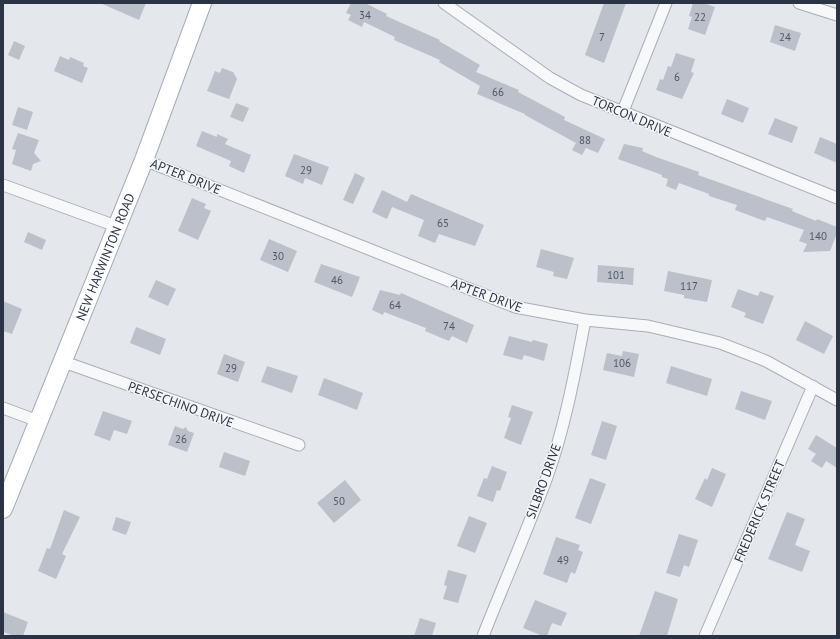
<svg xmlns="http://www.w3.org/2000/svg" width="840" height="639" font-family="'PT Sans',sans-serif">
	<style>
		.building { fill: #bbc0ca }
		.lines { fill: none; stroke-linecap: round; stroke-linejoin: round }
		.minor-casing { stroke: #a9aeb7; stroke-width: 13 }
		.primary-casing { stroke: #a3abb8; stroke-width: 20 }
		.minor { stroke: #f7f8fa; stroke-width: 11 }
		.primary { stroke: #fff; stroke-width: 18 }
		.labels { text-anchor: middle; stroke-width: 3; stroke-linejoin: round; paint-order: stroke }
		.number-label { font-size: 11px; fill: #4f5766 }
		.street-label { font-size: 13px; fill: #2b3445; stroke: #f4f6f9 }
	</style>
	<rect width="100%" height="100%" fill="#e4e7ec"/>
	<path class="building" d="M100 3H146L139 20Z
		M351 3H365L387 14 386 16 440 40 439 41 480 65 476 72 519 90 518 92 565 117 564 120 605 139 598 153 586 148 582 155 572 150 576 143 525 115V114L477 94 480 86 439 62 440 60 394 40 395 37 364 22 362 27 348 20 351 15 346 13Z
		M604 3H626L604 63 585 55Z
		M693 3H703L715 7 705 35 688 29 692 17 689 16Z
		M775 25 801 33 795 51 770 42Z
		M14 41 25 46 19 60 8 55Z
		M676 53 695 59 691 72 694 73 682 99 656 90 660 79 663 80 668 66 671 67Z
		M60 56 69 60 70 57 84 63 83 66 88 68 82 83 54 71Z
		M222 68 233 72 237 79 229 99 207 91 215 71 220 73Z
		M727 99 749 108 743 123 721 114Z
		M236 103 249 108 243 122 230 117Z
		M18 107 33 112 27 130 12 125Z
		M775 118 798 127 792 143 768 134Z
		M202 131 217 137V134L228 139 225 144 251 155 244 173 229 166 231 161 196 146Z
		M18 133 39 140 34 153 41 161 33 164 31 171 12 164 16 150 12 149Z
		M820 137 837 144V163L814 153Z
		M624 144 643 148 642 151 656 157 699 172 698 175 793 209 792 211 816 221 817 219 837 227V233L830 251 803 252 807 244 799 241 804 230 767 217 765 221 735 210 737 205 709 196V194L679 183 676 190 666 186 668 179 662 177V175L618 159Z
		M294 154 329 167 322 185 305 178 303 184 285 176Z
		M355 173 365 178 353 204 343 200Z
		M382 190 407 202 411 194 484 225 475 246 439 234 435 243 418 236 424 220 392 207 387 219 372 212Z
		M192 198 206 204 204 208 211 211 198 240 178 231Z
		M28 232 46 240 42 250 24 242Z
		M269 239 297 251 288 272 260 260Z
		M541 249 574 258 567 279 553 276 554 272 536 267Z
		M321 264 360 277 352 297 314 282Z
		M598 265 634 268 633 285 597 282Z
		M668 271 712 280 707 302 684 298V295L664 291Z
		M156 280 176 289 168 306 148 297Z
		M738 289 758 296 760 291 774 296 763 324 744 317 746 313 731 307Z
		M380 290 400 295 401 293 474 325 467 343 452 336 449 341 425 331 426 328 384 312 383 315 372 310Z
		M3 301 22 309 12 334 3 331Z
		M805 321 833 336 824 354 796 340Z
		M136 327 166 339 160 355 130 343Z
		M509 336 532 342 533 340 548 344 544 361 524 355 522 360 503 355Z
		M623 351 639 354 634 377 603 370 607 353 622 356Z
		M224 354 245 362 238 382 217 374Z
		M267 366 298 376 292 393 261 382Z
		M671 366 712 379 707 396 666 383Z
		M324 378 363 393 357 410 318 395Z
		M741 391 772 401 765 420 735 409Z
		M512 405 533 412 521 445 504 438 511 418 508 417Z
		M103 411 132 421 127 434 114 430 110 441 94 435Z
		M602 421 617 426 606 460 591 455Z
		M175 426 183 429 186 427 188 431 194 433 187 452 168 445Z
		M816 435 837 448V468L826 461 822 468 811 461 816 454 808 449Z
		M224 452 250 461 245 476 219 467Z
		M492 466 507 472 500 491 497 490 493 502 477 496 484 478 487 479Z
		M712 468 726 474 712 507 695 499 705 478 707 480Z
		M590 478 606 484 591 524 575 518Z
		M345 480 361 500 334 523 317 503Z
		M64 510 80 517 62 554 66 556 56 579 38 571 47 548 50 549Z
		M787 512 805 519 795 545 810 551 802 572 768 559Z
		M469 516 487 523 475 553 457 546Z
		M116 517 131 522 126 535 112 530Z
		M679 534 698 540 689 567 684 565 680 577 666 573Z
		M556 537 580 545 578 550 583 552 575 574 571 572 567 583 543 574Z
		M448 570 467 575 458 603 443 599 447 586 444 585Z
		M655 591 678 599 667 636H639Z
		M535 600 567 613 561 626 552 623 547 636H543L523 628Z
		M3 612 28 622 23 636H14L3 632Z
		M420 618 436 623 432 636H414Z"/>
	<g class="lines">
		<defs>
			<path id="minor" d="M444 3 550 78 581 95 837 198
				M799 3 837 15
				M623 111 666 3
				M144 160 515 307 585 320 648 326 720 343 766 361 837 400
				M3 185 116 226
				M64 362 299 445
				M3 408 38 421
				M483 636C504 583 527 531 547 477 565 427 575 373 585 320
				M705 636 813 386"/>
			<g id="primary">
				<path id="s1" d="M3 509 144 160 202 3"/>
			</g>
		</defs>
		<use href="#minor" class="minor-casing"/>
		<use href="#primary" class="primary-casing"/>
		<use href="#minor" class="minor"/>
		<use href="#primary" class="primary"/>
	</g>
	<g class="labels">
		<g class="number-label">
			<text x="365" y="19">34</text>
			<text x="700" y="21">22</text>
			<text x="602" y="41">7</text>
			<text x="785" y="41">24</text>
			<text x="677" y="81">6</text>
			<text x="498" y="96">66</text>
			<text x="585" y="144">88</text>
			<text x="306" y="174">29</text>
			<text x="443" y="227">65</text>
			<text x="818" y="240">140</text>
			<text x="278" y="260">30</text>
			<text x="616" y="279">101</text>
			<text x="337" y="284">46</text>
			<text x="689" y="290">117</text>
			<text x="395" y="309">64</text>
			<text x="449" y="330">74</text>
			<text x="622" y="367">106</text>
			<text x="231" y="372">29</text>
			<text x="181" y="443">26</text>
			<text x="339" y="505">50</text>
			<text x="563" y="564">49</text>
		</g>
		<g class="street-label">
			<text transform="translate(632 116) rotate(23)" y="5">TORCON DRIVE</text>
			<text transform="translate(186 176) rotate(22)" y="5">APTER DRIVE</text>
			<text dy="5" stroke="none"><textPath href="#s1" startOffset="272">NEW HARWINTON ROAD</textPath></text>
			<text transform="translate(487 295) rotate(20)" y="5">APTER DRIVE</text>
			<text transform="translate(181 404) rotate(20)" y="5">PERSECHINO DRIVE</text>
			<text transform="translate(543 481) rotate(-70)" y="5">SILBRO DRIVE</text>
			<text transform="translate(759 511) rotate(-67)" y="5">FREDERICK STREET</text>
		</g>
	</g>
	<rect width="840" height="639" fill="none" stroke="#2b3445" stroke-width="8"/>
</svg>
